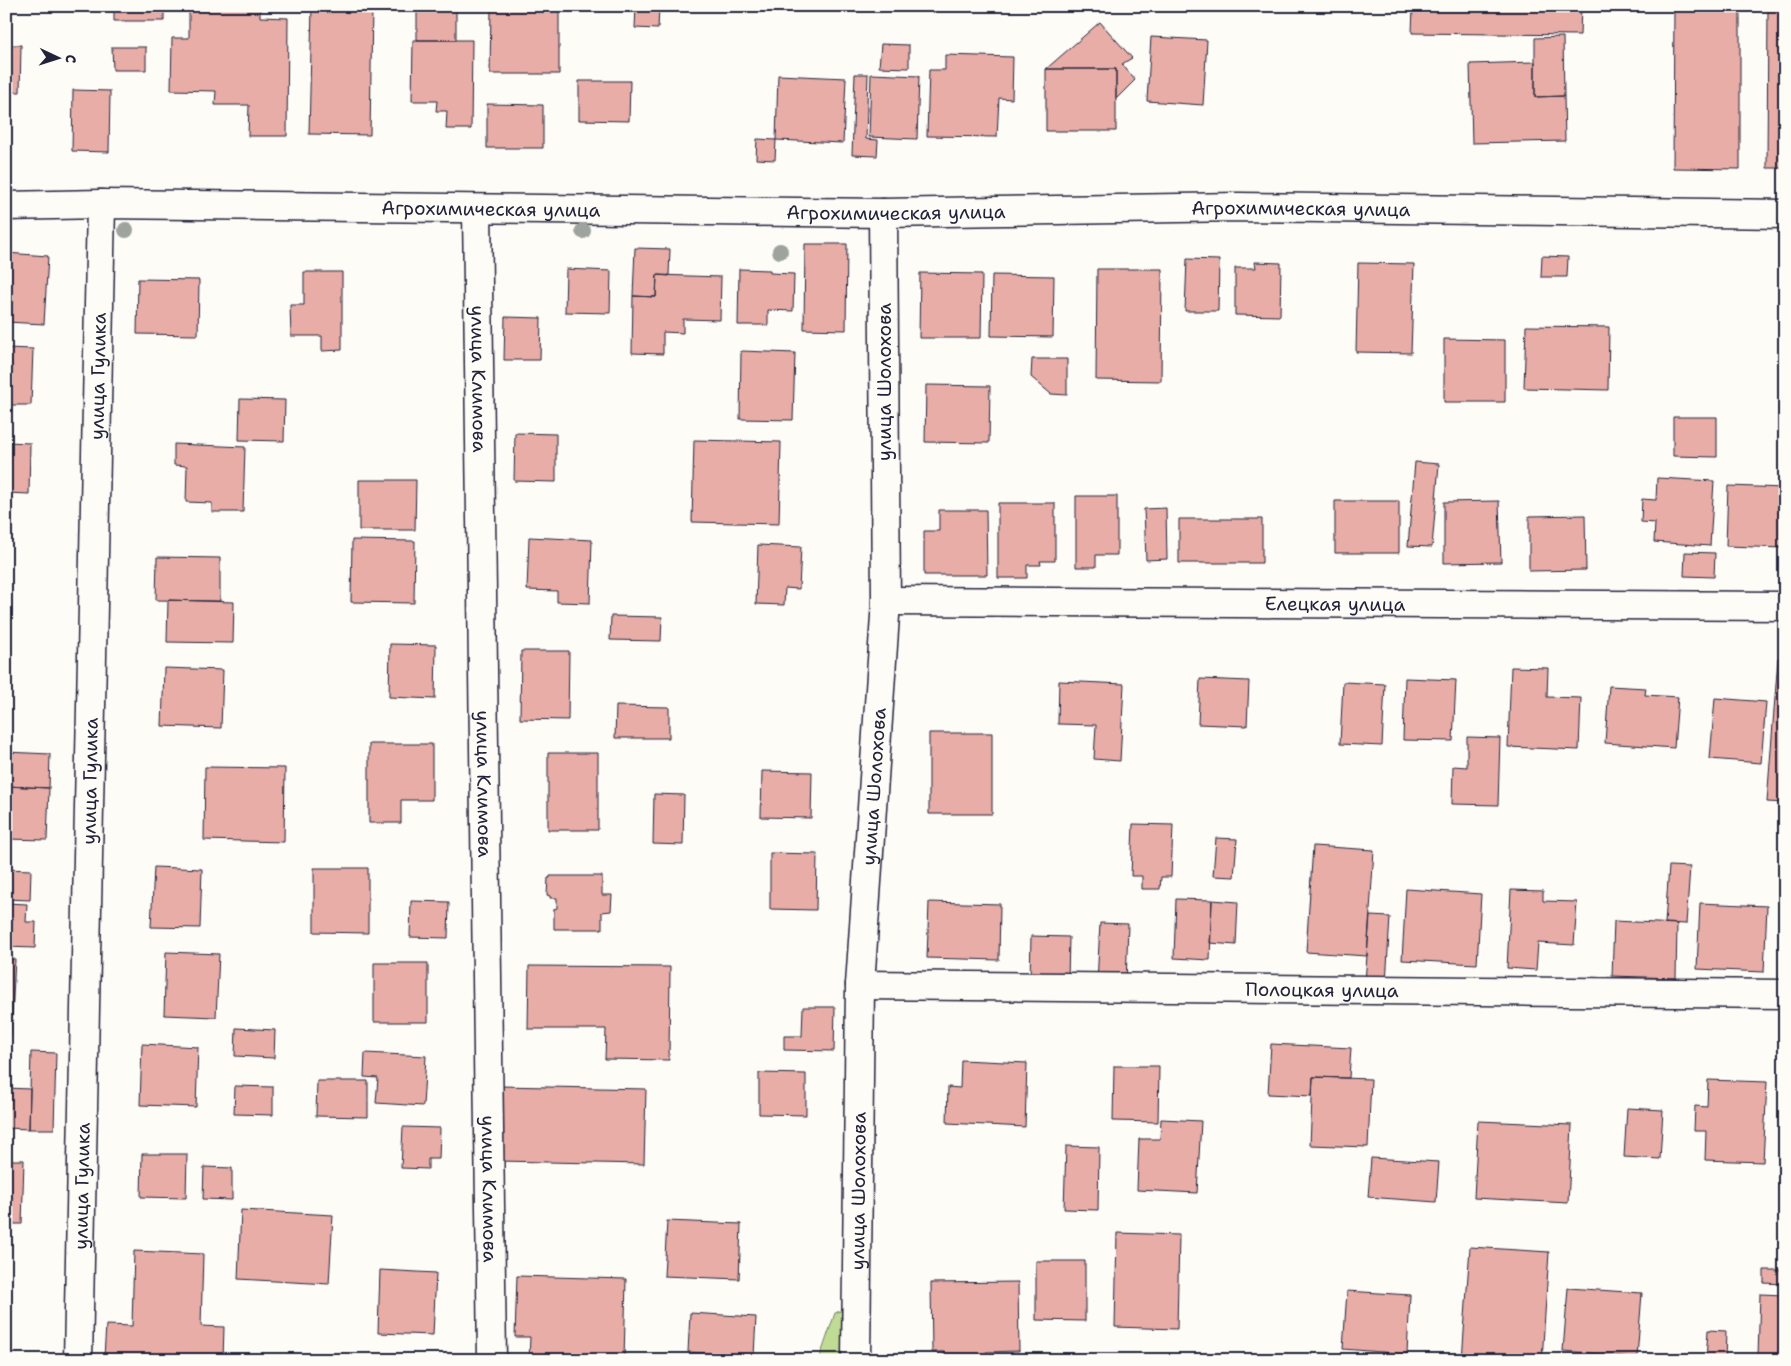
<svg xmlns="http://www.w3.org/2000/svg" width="1791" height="1366" font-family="'Shantell Sans',sans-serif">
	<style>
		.green { fill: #c0dc94; stroke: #717f68 }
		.building { fill: #e8ada6; stroke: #22223b }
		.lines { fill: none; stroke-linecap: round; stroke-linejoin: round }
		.minor-casing { stroke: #22223b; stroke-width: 31 }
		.minor { stroke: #fdfcf7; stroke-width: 28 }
		.tree { fill: #9ea39e }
		.labels { text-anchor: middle; stroke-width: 4; stroke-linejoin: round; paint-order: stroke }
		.street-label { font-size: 19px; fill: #22223b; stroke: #fdfcf7 }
	</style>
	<rect width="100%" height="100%" fill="#fdfcf7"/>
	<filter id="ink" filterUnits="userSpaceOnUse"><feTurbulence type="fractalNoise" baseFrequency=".02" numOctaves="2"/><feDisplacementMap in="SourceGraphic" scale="10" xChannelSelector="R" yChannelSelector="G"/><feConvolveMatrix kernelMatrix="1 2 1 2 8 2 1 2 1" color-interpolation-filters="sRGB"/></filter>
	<g filter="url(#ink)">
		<path class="green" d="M864 1302 861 1360H819L835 1313Z"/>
		<path class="building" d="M114 6H164V21H114Z
			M189 6H260V17L288 18 287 136H248L249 105H215L216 91 171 90 172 38H189Z
			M312 6H372L370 135 309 134Z
			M491 6H559V74H490Z
			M636 6H659L658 29 635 28Z
			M1413 6H1581L1580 35 1412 33Z
			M1674 6H1740V169L1673 168Z
			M1768 6H1785V168H1767Z
			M417 9H456V40H417Z
			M1100 22 1132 58 1122 64 1135 80 1116 99V69H1046Z
			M1151 37 1207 40 1203 105 1147 101Z
			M1563 37 1564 96 1535 97V38Z
			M413 40H472L471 129H446L447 111H436L437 101H412Z
			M881 44 909 45V68L879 67Z
			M6 45H21L20 92H6Z
			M112 47H146V70H113Z
			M945 55 1013 57 1012 99 999 98 997 137 927 136 929 70H945Z
			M1535 62V97L1564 96 1565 141 1472 143 1470 64Z
			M1046 69H1116V131H1046Z
			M855 74H868L866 139 878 140 877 156 852 155Z
			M871 74 919 76 917 139 869 137Z
			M778 75 846 78 843 143 776 140Z
			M579 81H630L629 121 579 120Z
			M73 90 110 91 109 152 72 151Z
			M487 104 543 105V148H487Z
			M757 139 776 140 775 160 756 159Z
			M805 244H847L846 330 804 329Z
			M635 248 670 249 669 276 657 275 656 297 633 296Z
			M6 253 48 256 44 324 6 322Z
			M1542 256 1568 257 1567 277H1541Z
			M1187 259 1219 260 1218 311H1185Z
			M1255 262 1281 263 1280 316 1235 315V268H1256Z
			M1358 263 1414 264 1411 353 1356 352Z
			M566 269 611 271 610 313 565 312Z
			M739 269 770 270V273L794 274 793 311 768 310V325H738Z
			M1097 269H1162L1161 381 1096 380Z
			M304 272H342V350L322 351V336H291L290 305H304Z
			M920 273 982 274 981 338H919Z
			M657 275 721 277 720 320 683 319V333L663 332V354L632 353 633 296 656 297Z
			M992 275 1054 276 1053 337 991 336Z
			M138 279 199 280 198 335 137 334Z
			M505 317 541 318 540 360H504Z
			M1526 326 1609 327 1608 390 1524 388Z
			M1444 339 1505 340V402H1444Z
			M6 348 33 349 31 405H6Z
			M741 351 795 353 793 420 740 419Z
			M1032 359H1067V395L1051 394 1031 377Z
			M926 385 990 386 989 443 925 442Z
			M240 399 285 400 284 441 239 440Z
			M1673 417H1717V457L1673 456Z
			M515 433 556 434V482L514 481Z
			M694 440 781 442 779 524 692 522Z
			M6 442 30 443 29 494 6 493Z
			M174 444 245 447 243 512H212V503L186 502 187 466 174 465Z
			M1415 462 1439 464 1432 547 1408 546Z
			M1657 478 1714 481 1710 546 1654 542 1655 523 1641 522 1642 499 1656 500Z
			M359 480H416L415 530H359Z
			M1728 486 1785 488V548L1726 546Z
			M1076 496H1117V555H1096V567H1076Z
			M1335 501H1399V553H1335Z
			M1499 501 1501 562 1444 563V502Z
			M998 503H1055V561H1040L1041 565H1027V578H998Z
			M1166 508 1167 559 1146 560 1144 509Z
			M939 510H986L987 575H924V531H939Z
			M1585 515 1586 570 1529 571V516Z
			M1179 519H1262V563H1179Z
			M529 537 592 540 590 603 557 602V591L527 590Z
			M352 540 415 541 414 603 351 602Z
			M758 545 801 547 799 589 785 588 784 605 756 604Z
			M1685 552 1715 553 1714 577 1684 576Z
			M157 557 220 558V601L156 600Z
			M168 600 234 602 233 643 167 642Z
			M611 616 662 617 661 641 610 640Z
			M390 644 436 645 435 699 389 697Z
			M521 651H569L568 720 520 719Z
			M1778 658H1785V803L1767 802Z
			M1511 667 1548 668 1547 697 1581 698 1579 750 1508 747Z
			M164 668 223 670 221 728 162 726Z
			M1405 678 1456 680 1453 741 1403 740Z
			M1200 679 1249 681 1247 726 1198 724Z
			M1059 681 1124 684 1120 761 1094 759 1096 725 1058 724Z
			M1343 682 1385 684 1382 746 1340 744Z
			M1609 686 1646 688 1645 695 1678 697 1674 748 1605 743Z
			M1715 698 1766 702 1761 763 1710 759Z
			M616 706 669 707V738H615Z
			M929 733H992V814H929Z
			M1467 737 1500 738 1498 805 1452 804 1453 766 1467 767Z
			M369 744H432V800H401V823H369Z
			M6 752 50 754 49 788 6 786Z
			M548 753H598V830H548Z
			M205 767 285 768 284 842 204 840Z
			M762 771 812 772 811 818 761 817Z
			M6 786 49 788 47 840 6 839Z
			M654 794 684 795 683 845 653 844Z
			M1133 824 1173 825 1171 877H1161L1160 889H1142V876H1131Z
			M1216 838 1237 839 1234 877 1213 876Z
			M1313 846 1374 850 1367 956 1306 952Z
			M770 853 817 854 816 910 770 909Z
			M1669 866 1690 867 1686 924 1665 923Z
			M154 867 202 869 200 928 151 927Z
			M314 868H368V933L314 932Z
			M6 869 31 870 30 900 6 899Z
			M550 876H602V895H612L611 911 602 912V929H554V909L557 908V898H550V896L547 895 548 878H550Z
			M1406 889 1481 894 1477 964 1402 960Z
			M1511 890 1543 891V901L1577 902 1574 945 1538 943 1536 970 1507 968Z
			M1176 899 1212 900 1210 960 1174 958Z
			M1212 900 1238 902 1236 945 1210 943Z
			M411 901 449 902 448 938 410 937Z
			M929 902 1000 904 999 960 927 958Z
			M6 903 27 904 26 922H36L35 948 6 947Z
			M1700 903 1767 906 1764 972 1697 969Z
			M1370 916 1390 917 1386 983 1365 982Z
			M1614 921 1677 924 1676 978 1612 976Z
			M1100 923 1128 924 1126 985 1097 984Z
			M1031 936 1069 937 1068 981 1030 980Z
			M166 952 219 954 216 1017 164 1015Z
			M6 959H15L11 1035 6 1034Z
			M374 963H428V1022H374Z
			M529 966 670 967 669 1060 605 1059 606 1029H528Z
			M803 1007H835L834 1051 784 1050V1036H802Z
			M236 1028 275 1030 274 1058 235 1056Z
			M142 1044 198 1047 196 1107 140 1105Z
			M1271 1044 1351 1048 1349 1078 1313 1077 1312 1096 1268 1094Z
			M31 1052 56 1053 54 1129H29Z
			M365 1053 426 1056 423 1106 376 1103 378 1078 364 1077Z
			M961 1060 1027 1063 1025 1127 947 1123 948 1087 960 1088Z
			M1114 1066H1159L1158 1122 1113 1121Z
			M759 1073 806 1074V1115L759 1114Z
			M1313 1077 1371 1079 1368 1147 1310 1145Z
			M1708 1080 1767 1082 1763 1162 1705 1160 1706 1131H1694L1695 1106 1707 1107Z
			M317 1081H368V1117L316 1116Z
			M235 1086 273 1087V1115L234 1114Z
			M499 1086 646 1089 644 1164 498 1161Z
			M6 1088 30 1089 29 1129 6 1128Z
			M1627 1108 1663 1110 1660 1159 1624 1157Z
			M1161 1119 1201 1121 1197 1193 1137 1190 1139 1139H1160Z
			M1478 1121 1572 1125 1568 1203 1474 1198Z
			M403 1127 440 1128 439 1159H428V1169L401 1168Z
			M1066 1146 1099 1147 1098 1210 1064 1209Z
			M142 1154H187L186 1198 141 1197Z
			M1371 1158 1439 1162 1436 1202 1368 1197Z
			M6 1160H24L22 1224H6Z
			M204 1167 232 1168V1200L203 1199Z
			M241 1210 333 1215 329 1284 238 1279Z
			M667 1221 741 1224 739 1279 664 1276Z
			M1117 1233 1179 1235 1177 1329 1115 1327Z
			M1470 1247 1549 1252 1542 1360H1462Z
			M134 1251 203 1254 201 1326 224 1327 223 1360 104 1357 106 1325 132 1326Z
			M6 1253H8L6 1310Z
			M1036 1261H1085V1321L1036 1320Z
			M380 1270 436 1273 433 1335 378 1333Z
			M1764 1270H1785V1284L1764 1283Z
			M517 1276 626 1279 624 1360H529L530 1337H515Z
			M1018 1282 1019 1351 986 1352V1360H944V1352H932L931 1283Z
			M1568 1288 1642 1293 1637 1357 1563 1351Z
			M1347 1291 1410 1295 1407 1354 1343 1349Z
			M1760 1294 1784 1295 1785 1357 1758 1356Z
			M690 1313 756 1317 754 1356 688 1352Z
			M1708 1330 1726 1331 1725 1360H1706Z"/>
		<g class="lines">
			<defs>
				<g id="minor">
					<path id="s1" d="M6 206 101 204 883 213 1239 207 1785 214"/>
					<path id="s2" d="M477 209 492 1360"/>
					<path id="s3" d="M886 601 1785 606"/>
					<path id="s4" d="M860 985 1785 994"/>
					<path id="s5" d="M78 1360 101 204"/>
					<path id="s6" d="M856 1360 860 985 886 601 883 213"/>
				</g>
			</defs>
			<use href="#minor" class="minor-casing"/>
			<use href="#minor" class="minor"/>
		</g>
		<g class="tree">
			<circle cx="126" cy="230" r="8"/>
			<circle cx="583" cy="231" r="8"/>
			<circle cx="780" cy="251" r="8"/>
		</g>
	</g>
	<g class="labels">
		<g class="street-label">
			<text dy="7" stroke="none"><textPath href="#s1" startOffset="1295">Агрохимическая улица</textPath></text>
			<text dy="7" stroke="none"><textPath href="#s1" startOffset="485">Агрохимическая улица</textPath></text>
			<text dy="7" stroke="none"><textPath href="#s1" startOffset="890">Агрохимическая улица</textPath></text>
			<text dy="7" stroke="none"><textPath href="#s5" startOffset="984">улица Гулика</textPath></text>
			<text dy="7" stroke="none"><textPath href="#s2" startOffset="170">улица Климова</textPath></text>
			<text transform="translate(884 382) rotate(-90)" y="7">улица Шолохова</text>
			<text dy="7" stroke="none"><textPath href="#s3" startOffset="449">Елецкая улица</textPath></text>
			<text dy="7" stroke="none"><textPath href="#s5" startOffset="579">улица Гулика</textPath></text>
			<text dy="7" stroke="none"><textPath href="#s2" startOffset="575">улица Климова</textPath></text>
			<text dy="7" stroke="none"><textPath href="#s6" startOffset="574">улица Шолохова</textPath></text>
			<text dy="7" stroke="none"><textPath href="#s4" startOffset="462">Полоцкая улица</textPath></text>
			<text dy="7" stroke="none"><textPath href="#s5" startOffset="174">улица Гулика</textPath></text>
			<text dy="7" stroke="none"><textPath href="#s2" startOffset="980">улица Климова</textPath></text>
			<text dy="7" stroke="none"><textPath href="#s6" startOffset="169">улица Шолохова</textPath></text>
		</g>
	</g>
	<rect width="1791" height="1366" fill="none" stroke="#fdfcf7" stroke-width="25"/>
	<rect x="12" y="12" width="1766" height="1341" fill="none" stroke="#22223b" stroke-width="2" filter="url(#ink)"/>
	<g transform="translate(58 58) rotate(94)" stroke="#fdfcf7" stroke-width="4" paint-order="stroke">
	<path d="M0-4L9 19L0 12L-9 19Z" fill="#22223b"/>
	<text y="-8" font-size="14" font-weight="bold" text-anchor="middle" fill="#22223b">С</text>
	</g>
</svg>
